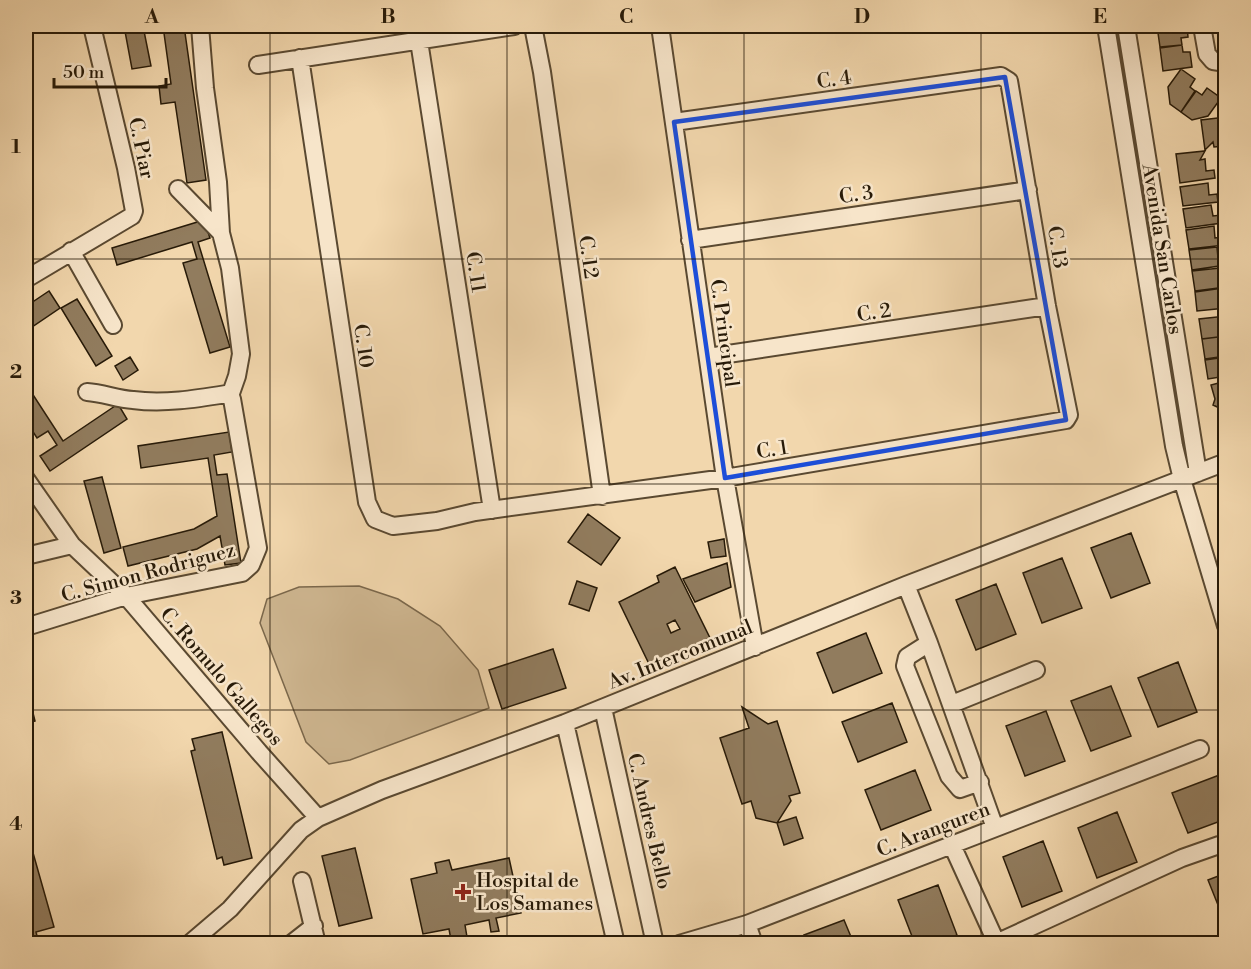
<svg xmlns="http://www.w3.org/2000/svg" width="1251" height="969" font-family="'Libre Bodoni',serif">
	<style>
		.green { fill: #cfb791; stroke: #7b684c; stroke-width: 1.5 }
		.building { fill: #917c5e; stroke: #271a08; stroke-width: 1.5; fill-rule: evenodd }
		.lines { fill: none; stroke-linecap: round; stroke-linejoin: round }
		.street-casing { stroke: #5a4931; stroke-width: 20 }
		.street { stroke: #f7e5ca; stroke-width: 16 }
		.marked { fill: none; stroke: #1d4ed8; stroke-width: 4.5; stroke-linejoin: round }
		.grid { fill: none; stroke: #271a08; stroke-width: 1.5; stroke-opacity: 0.55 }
		.poi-dot { fill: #8f2418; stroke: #f7e5ca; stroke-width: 2 }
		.labels { text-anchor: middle; stroke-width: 5; stroke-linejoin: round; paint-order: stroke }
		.street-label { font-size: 20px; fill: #271a08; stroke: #f7e5ca }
		.poi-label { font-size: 20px; fill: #271a08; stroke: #f7e5ca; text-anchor: start }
		.neatline { fill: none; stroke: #271a08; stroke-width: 2 }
		.grid-label { font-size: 20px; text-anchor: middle; font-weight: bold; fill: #271a08 }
	</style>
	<rect width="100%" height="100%" fill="#f2d7ad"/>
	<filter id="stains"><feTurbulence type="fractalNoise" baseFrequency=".00333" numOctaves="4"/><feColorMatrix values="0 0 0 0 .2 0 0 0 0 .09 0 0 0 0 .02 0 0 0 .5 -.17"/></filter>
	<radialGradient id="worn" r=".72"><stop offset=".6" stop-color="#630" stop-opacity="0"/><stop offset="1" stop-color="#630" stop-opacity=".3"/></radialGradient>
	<path class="green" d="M359 586 398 599 440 626 478 670 489 708 350 760 329 764 306 742 260 623 267 599 299 587Z"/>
	<path class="building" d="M124 26H143L151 66 132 69Z
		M163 26H184L206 180 187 183 175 102 161 104 159 86 171 84Z
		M1157 26H1187L1188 37 1181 38 1182 45 1160 47Z
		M1182 45 1183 52H1190L1192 67 1163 71 1160 48Z
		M1181 69 1195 79 1190 87 1195 91 1181 112 1170 104 1168 87Z
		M1222 79H1226V101Z
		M1207 88 1221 98 1208 116 1192 120 1181 112 1196 91 1202 95Z
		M1226 117V152L1225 146 1214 147 1213 142 1205 150 1201 120Z
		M1205 151 1200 160 1205 159 1206 171 1214 170 1215 178 1180 183 1176 154Z
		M1208 183 1209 195 1217 194 1218 202 1183 206 1180 187Z
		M1211 205 1213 216 1221 215 1222 223 1186 228 1183 209Z
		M204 220 210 238 198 242 230 347 210 353 183 263 197 259 192 242 117 265 112 248Z
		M1214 226 1215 238 1223 237 1225 245 1189 249 1186 230Z
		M1217 247 1218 258 1226 257V265L1192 270 1189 250Z
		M1220 268 1222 279 1226 278V287L1195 291 1192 271Z
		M1223 288 1226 308 1197 311 1195 292Z
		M49 291 60 308 26 331V294L28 293 34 301Z
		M77 299 112 356 96 366 61 308Z
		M1226 316V336L1202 339 1199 319Z
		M1226 336V356L1205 359 1202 339Z
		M130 357 138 370 123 380 115 366Z
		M1226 357V376L1208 379 1205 360Z
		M1226 381V411L1213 405 1215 399 1211 385Z
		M26 384 63 441 118 404 127 419 50 471 40 456 57 445 48 431 37 438 26 421Z
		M229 432 232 452 214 455 217 475 227 474 241 563 225 565 220 536 197 549 128 566 123 547 194 529 217 516 208 458 141 468 138 446Z
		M102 477 121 548 104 553 84 481Z
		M588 514 620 538 601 565 568 542Z
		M1131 533 1150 583 1111 598 1091 548Z
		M724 539 726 556 711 558 708 542Z
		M1062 558 1082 608 1042 623 1023 573Z
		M727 563 731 587 695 602 683 579Z
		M675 567 710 638 651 668 619 602 659 582 657 576ZM675 620 680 629 671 633 667 624Z
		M577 581 597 588 589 611 569 604Z
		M996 584 1016 634 976 650 956 600Z
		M866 633 882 673 833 693 817 653Z
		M553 649 566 688 502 709 489 670Z
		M1178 662 1197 712 1158 727 1138 678Z
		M26 685 35 721 26 724Z
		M1111 686 1131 736 1091 751 1071 701Z
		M892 703 907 742 858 762 842 722Z
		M742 707 768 724 777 721 800 793 789 796 791 801 777 823 756 818 751 801 742 804 720 738 749 728Z
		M1046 711 1065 761 1025 776 1006 726Z
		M222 732 252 858 224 865 222 857 217 859 191 751 195 750 192 739Z
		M915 770 931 810 881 830 865 790Z
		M1222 774 1226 783V819L1188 833 1172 793Z
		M1117 812 1137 862 1097 878 1078 828Z
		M796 817 803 838 784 845 777 823Z
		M26 828 54 927 36 932 39 944H26Z
		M1043 841 1062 891 1022 907 1003 857Z
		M355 848 372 918 339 926 322 856Z
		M509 858 521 913 496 918 499 931 491 932 489 920 465 925 467 937 451 940 449 929 423 934 411 879 437 873 435 863 449 860 452 870Z
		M1226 873V919L1224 920 1208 880Z
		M938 885 957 935 935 944H915L898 900Z
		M844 920 854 944H808L804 935Z"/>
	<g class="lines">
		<defs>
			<path id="street" d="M200 26 205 88 218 182 221 233
				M533 26 542 72 602 496
				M660 26 725 478 755 647
				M1106 26 1174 446 1182 479 1226 626
				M1126 26 1198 473
				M1202 26 1207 54 1213 61 1226 63
				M419 41 492 510
				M300 58 367 502 375 519 393 526 437 521 475 512 725 478 1066 420 1069 415 1047 306 1009 81 1001 76 674 122
				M258 65 514 26
				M178 189 221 233 230 268 241 354 237 376 230 396
				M690 240 1028 190
				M71 251 113 325
				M26 279 132 216 134 211 126 168 92 26
				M708 357 1047 306
				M26 479 72 545 126 596 259 752 318 818
				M26 556 72 545
				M906 585 929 643 995 828
				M26 627 126 596 242 573 251 565 258 548 232 399 226 394C195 399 164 404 133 400 117 399 103 393 87 392
				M929 643 907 657 905 666 949 776 960 789 980 782
				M952 704 1036 670
				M603 708 655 944
				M565 723 616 944
				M952 845 997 944
				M302 881 317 944
				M747 924 754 944
				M996 943 1182 858 1219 845
				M189 944 230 909 301 830 318 818 382 790 565 723 906 585 1226 462
				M291 944 314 926
				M679 944 747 924 1200 749"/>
		</defs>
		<use href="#street" class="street-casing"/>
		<use href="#street" class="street"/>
	</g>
	<path class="marked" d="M1005 77 1066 420 725 478 674 122Z"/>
	<path class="grid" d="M270 26V944M507 26V944M744 26V944M981 26V944M26 259H1226M26 484H1226M26 710H1226"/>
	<path class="poi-dot" d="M460 883h6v6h6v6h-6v6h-6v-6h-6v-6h6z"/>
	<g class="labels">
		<g class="street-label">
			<text transform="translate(834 79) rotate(-8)" y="7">C. 4</text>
			<text transform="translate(142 148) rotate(78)" y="7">C. Piar</text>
			<text transform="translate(856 194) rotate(-8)" y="7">C. 3</text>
			<text transform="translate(1058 247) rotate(81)" y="7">C. 13</text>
			<text transform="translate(1163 249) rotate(81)" y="7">Avenida San Carlos</text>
			<text transform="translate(589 257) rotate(82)" y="7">C. 12</text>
			<text transform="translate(476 272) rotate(81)" y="7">C. 11</text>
			<text transform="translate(874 312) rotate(-9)" y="7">C. 2</text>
			<text transform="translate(725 333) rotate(82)" y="7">C. Principal</text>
			<text transform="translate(364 346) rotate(82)" y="7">C. 10</text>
			<text transform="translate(772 449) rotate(-9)" y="7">C. 1</text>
			<text transform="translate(148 572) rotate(-15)" y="7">C. Simon Rodriguez</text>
			<text transform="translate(680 654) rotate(-22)" y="7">Av. Intercomunal</text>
			<text transform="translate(222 676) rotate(49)" y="7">C. Romulo Gallegos</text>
			<text transform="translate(650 821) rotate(77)" y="7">C. Andres Bello</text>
			<text transform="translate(933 829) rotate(-21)" y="7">C. Aranguren</text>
		</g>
		<g class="poi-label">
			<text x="476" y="887">Hospital de<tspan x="476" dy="23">Los Samanes</tspan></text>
		</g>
	</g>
	<rect width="1251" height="969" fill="none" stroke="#f2d7ad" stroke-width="66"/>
	<path d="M54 78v9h112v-9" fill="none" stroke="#271a08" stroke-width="3"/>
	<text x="63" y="78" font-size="18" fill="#271a08" stroke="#f7e5ca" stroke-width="4.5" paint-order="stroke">50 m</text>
	<rect x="33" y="33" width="1185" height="903" class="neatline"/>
	<g class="grid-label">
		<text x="152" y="23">A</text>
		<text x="388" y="23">B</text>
		<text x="626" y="23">C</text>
		<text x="862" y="23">D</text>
		<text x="1100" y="23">E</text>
		<text x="16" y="153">1</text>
		<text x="16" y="378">2</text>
		<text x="16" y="604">3</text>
		<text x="16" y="830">4</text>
	</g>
	<rect width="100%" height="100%" filter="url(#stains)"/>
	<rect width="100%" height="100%" fill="url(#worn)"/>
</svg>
